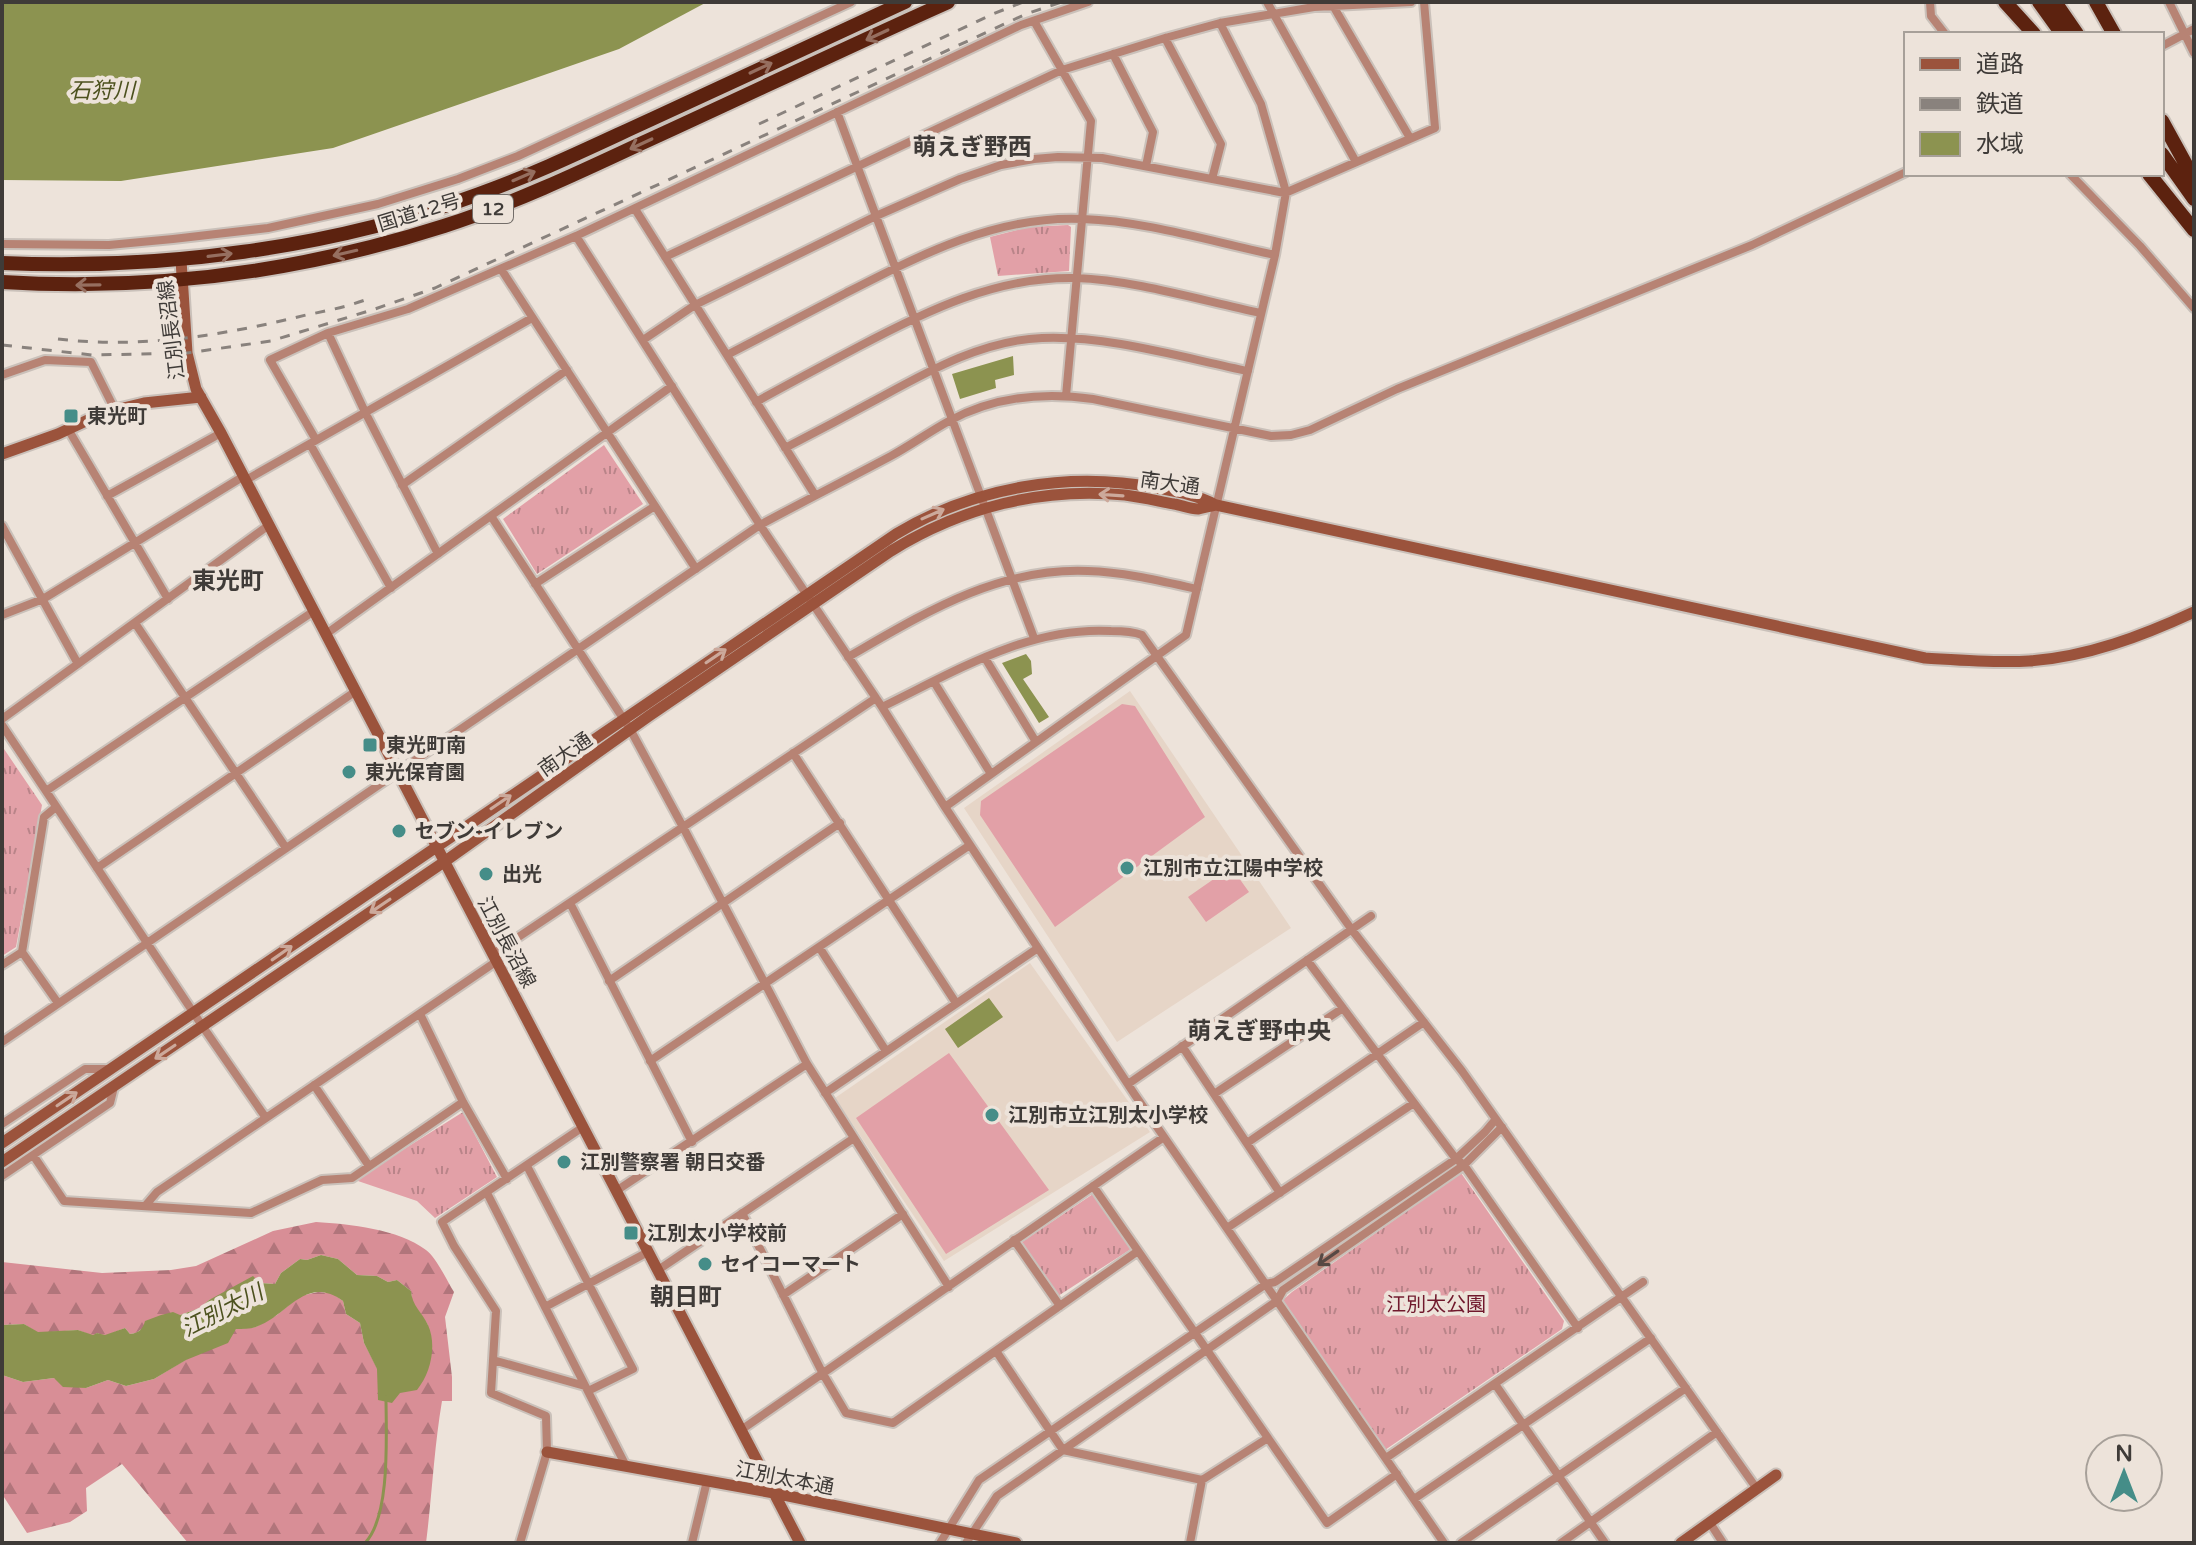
<svg xmlns="http://www.w3.org/2000/svg" width="2196" height="1545" font-family="'Varela Round','Noto Sans JP',sans-serif">
	<style>
		.built { fill: #e6d5c7 }
		.grass { fill: url(#grass-tufts) }
		.forest { fill: url(#forest-firs) }
		.garden { fill: #e2a0a7 }
		.water { fill: #8c9350 }
		.lines { fill: none; stroke-linecap: round; stroke-linejoin: round }
		.stream { stroke: #8c9350; stroke-width: 3 }
		.street-casing { stroke: #cac1ba; stroke-width: 12 }
		.secondary-casing { stroke: #cac1ba; stroke-width: 15 }
		.highway-casing { stroke: #cac1ba; stroke-width: 18 }
		.street { stroke: #b78374; stroke-width: 8 }
		.secondary { stroke: #9b533c; stroke-width: 11 }
		.highway { stroke: #5c220f; stroke-width: 14 }
		.rail { stroke: #89827d; stroke-width: 3; stroke-dasharray: 10 10; stroke-linecap: butt }
		.oneway { stroke: #966f60 }
		.oneway2 { stroke: #cca99b }
		.oneway3 { stroke: #574944 }
		.poi-dot { fill: #458d88; stroke: #ede3da; stroke-width: 3 }
		.labels { text-anchor: middle; stroke-width: 8; stroke-linejoin: round; paint-order: stroke }
		.shield { fill: #ede3da; stroke: #736d69; stroke-width: 2 }
		.shield-label { font-size: 18px; font-weight: bold; fill: #3f3b38 }
		.street-label { font-size: 20px; fill: #3f3b38; stroke: #ede3da }
		.poi-label { font-size: 20px; font-weight: bold; fill: #3f3b38; stroke: #ede3da; text-anchor: start }
		.park-label { font-size: 20px; fill: #70182c; stroke: #ede3da }
		.water-label { font-size: 22px; font-style: italic; fill: #4c511e; stroke: #ede3da }
		.quarter-label { font-size: 24px; font-weight: bold; fill: #3f3b38; stroke: #ede3da }
	</style>
	<defs>
		<pattern id="grass-tufts" width="24" height="20" patternUnits="userSpaceOnUse" patternTransform="scale(2)"><rect width="24" height="20" fill="#e2a0a7"/><path d="M3 7l-1-3M5 7V3M7 7l1-3M15 17l-1-3M17 17v-4M19 17l1-3" fill="none" stroke="#b98489"/></pattern>
		<pattern id="forest-firs" width="22" height="20" patternUnits="userSpaceOnUse" patternTransform="scale(2)"><rect width="22" height="20" fill="#d88e96"/><path d="M5 1l3.5 6h-7zM16 11l3.5 6h-7z" fill="#b1757b"/></pattern>
	</defs>
	<rect width="100%" height="100%" fill="#ede3da"/>
	<path class="built" d="M1130 691 1291 928 1117 1042 964 808Z
		M1030 963 1150 1132 944 1261 835 1098Z"/>
	<path class="grass" d="M1068 225 1071 227 1069 271 998 276 990 237 1029 227Z
		M604 445 643 504 537 574 503 519Z
		M2 746 42 805 16 947 2 956Z
		M463 1112 497 1177 435 1218 417 1201 355 1180Z
		M1461 1173 1564 1321 1562 1329 1385 1450 1283 1300 1292 1292Z
		M1093 1194 1131 1249 1058 1296 1022 1242Z"/>
	<path class="forest" d="M316 1222C350 1224 398 1229 426 1250 436 1257 447 1281 454 1292L445 1317 452 1377V1401H442C434 1448 432 1496 426 1543H188L122 1464 86 1488 87 1511 70 1522 27 1533 2 1494V1375L23 1382 54 1378 86 1388 108 1380 126 1386 154 1379 236 1329 256 1327 277 1315 300 1296 318 1292 332 1293 343 1301 346 1314 360 1323 364 1343 377 1368 428 1325 412 1302 411 1291 397 1280 388 1282 377 1276 357 1275 338 1259 321 1255 307 1260 300 1259 281 1273 275 1284 260 1283 209 1300 200 1308 143 1328 136 1333 130 1334 125 1328 105 1336 97 1333 93 1336 78 1330 38 1333 24 1324 2 1325V1262L102 1273 171 1270 196 1266 273 1231Z"/>
	<path class="garden" d="M1122 704 1135 706 1205 817 1055 927 980 815 981 801Z
		M1231 867 1249 892 1206 922 1188 897Z
		M949 1053 1049 1190 946 1254 856 1118Z"/>
	<path class="water" d="M2 2H707L619 49 333 148 121 181 2 180Z
		M1013 356 1014 375 995 380 996 388 960 399 952 374Z
		M1026 654 1031 661 1032 674 1023 679 1049 717 1039 723 1002 663Z
		M989 998 1003 1017 958 1048 945 1029Z
		M321 1255 338 1259 357 1275 377 1276 388 1282 397 1280 411 1291C412 1306 422 1312 428 1325 437 1345 431 1373 417 1390L400 1393 392 1403 378 1400 377 1369 364 1343 360 1323 346 1314 343 1301C305 1274 288 1316 256 1327 250 1329 242 1329 236 1329L228 1343 186 1360 154 1379 126 1386 108 1380 86 1388 63 1387 54 1378 23 1382 2 1375V1325L24 1324 38 1332 78 1330 93 1335 97 1333 105 1335 125 1328 130 1334C139 1333 143 1329 145 1321L161 1315 173 1312 180 1315 200 1308 209 1300 253 1276 260 1283 275 1284 281 1273 300 1259 307 1260Z"/>
	<g class="lines">
		<path class="stream" d="M365 1543C391 1516 386 1434 386 1397"/>
		<defs>
			<path id="street" d="M1267 2 1356 162
				M1930 2 1931 16 1945 34
				M2169 2 2194 53
				M1332 4 1410 138
				M1034 21 1091 121 1066 396
				M1165 38 1221 144 1212 179
				M2162 46 2194 29
				M1113 54 1153 132 1146 166
				M837 112 1034 638
				M2070 174 2140 246 2194 308
				M635 209 815 495
				M576 236 760 525 882 707 945 807 1135 1095 1444 1543
				M2 244 109 245 173 239 268 228 378 204 458 179 518 156 851 2
				M665 257 1062 70 1165 38 1220 23 1314 7 1411 2
				M501 269 696 569
				M328 333 365 412 438 554
				M643 340 695 305 876 216 960 179 1001 165 1034 159 1058 157 1102 158 1285 193 1435 128 1424 2
				M727 355C767 334 806 314 846 293 920 255 997 215 1083 219 1145 221 1213 242 1275 255
				M2 375 45 360 91 362 115 410
				M756 402C790 383 824 365 858 347 926 311 997 276 1076 278 1135 280 1203 301 1261 313
				M68 429 168 599
				M316 440 270 360 328 333 408 309 576 236 1021 25 1088 2
				M310 444 391 588
				M785 448C818 431 850 414 883 396 932 369 985 340 1042 338 1107 335 1184 358 1248 371
				M246 480 532 318
				M402 485 567 370
				M107 496 221 433
				M491 516 630 729 683 827 807 1064 949 1287
				M2 526 78 664
				M535 584 655 506
				M2 615 43 599 244 476
				M135 623 286 848
				M326 634 672 386
				M848 657C923 614 997 567 1088 571 1124 572 1161 581 1197 589
				M985 658 1036 742
				M934 682 991 774
				M882 707C954 672 1028 626 1111 631 1121 631 1132 631 1142 635L1352 930 1462 1071 1757 1489
				M2 719 269 525
				M2 725 203 1027 266 1118
				M793 753 956 1003
				M46 791 314 611
				M945 807 1186 635 1275 255 1286 192 1261 104 1220 23
				M97 868 356 691
				M570 903 692 1142
				M819 947 886 1051
				M22 952 58 1003
				M493 954 876 698
				M1307 960 1456 1159 1464 1165 1578 1328
				M2 965 22 952 44 817 56 807
				M609 981 840 823
				M420 1014 463 1102 507 1179
				M2 1042 760 525C804 501 848 479 891 456 911 445 929 432 949 421 993 397 1044 392 1093 399L1271 436 1291 435 1310 430 1397 389 1752 245 1906 172
				M1182 1046 1280 1193
				M650 1061 970 845
				M1128 1084 1371 916
				M314 1085 369 1166
				M825 1093 1038 948
				M1214 1094 1343 1008
				M2 1124 85 1069H112
				M1247 1143 1424 1022
				M33 1155 64 1201 251 1213 322 1180 352 1178 463 1102
				M527 1166 633 1369 588 1391
				M2 1176 110 1103 114 1087
				M1093 1186 1327 1523 1397 1474
				M616 1191 807 1064
				M487 1193 626 1466
				M145 1206 157 1192 497 961
				M742 1213 823 1374 846 1413 893 1423 1138 1251
				M1227 1228 1414 1103
				M1014 1240 1060 1306
				M658 1270 854 1138
				M783 1295 903 1214
				M545 1307 648 1252
				M996 1351 1063 1450 1202 1480 1268 1438
				M493 1360 585 1386
				M1495 1384 1605 1543
				M741 1430 1164 1137
				M1386 1458 1643 1282
				M1414 1499 1651 1338
				M1710 1523 1723 1543
				M520 1543 547 1452 546 1416 491 1393 496 1311 454 1246 442 1222 583 1127
				M692 1543 707 1481
				M940 1543 979 1480 1266 1284 1275 1282 1456 1159 1485 1132 1496 1119
				M966 1543 997 1496 1277 1301 1283 1290 1464 1165 1502 1127
				M1190 1543 1202 1480
				M1461 1543 1686 1388
				M1561 1543 1717 1432"/>
			<path id="secondary" d="M181 260 187 353 196 389 221 433 800 1543
				M2 454 58 434 88 420 115 410 144 403 201 397
				M2 1143C300 940 598 737 896 534 974 487 1068 471 1157 488 1178 492 1197 495 1216 505L1925 658C1959 660 1995 663 2029 661 2087 657 2142 636 2194 612
				M2 1162 444 862 649 716 891 551C962 507 1042 487 1125 495 1141 497 1158 501 1174 504 1181 505 1190 509 1198 509 1204 508 1210 506 1216 505
				M547 1452 774 1493 1016 1543
				M1681 1543 1776 1475"/>
			<path id="highway" d="M2005 2 2034 34
				M2039 2 2062 34
				M2055 2 2077 34
				M2096 2 2114 34
				M2162 121 2194 179
				M2162 154 2194 199
				M2149 174 2194 230
				M2 263C159 270 331 249 479 194 538 173 595 145 652 119 736 80 821 41 905 2
				M2 282C152 291 301 272 444 226 512 204 576 174 640 144 743 97 845 48 948 2"/>
		</defs>
		<use href="#street" class="street-casing"/>
		<use href="#secondary" class="secondary-casing"/>
		<use href="#highway" class="highway-casing"/>
		<use href="#street" class="street"/>
		<use href="#secondary" class="secondary"/>
		<use href="#highway" class="highway"/>
		<path class="rail" d="M759 124 993 14 1023 2
			M58 339C140 349 226 335 306 315 326 311 346 307 365 300
			M2 345 92 355 187 353 271 341 375 309 435 288 1026 14 1062 2"/>
	</g>
	<defs><path id="oneway-shaft" d="M-6 0H5M1.5-3L5.5 0L1.5 3" fill="none" stroke-width="1.6" stroke-linecap="round" stroke-linejoin="round" transform="scale(2)"/></defs>
	<g class="oneway">
		<use href="#oneway-shaft" transform="translate(877 35) rotate(155)"/>
		<use href="#oneway-shaft" transform="translate(761 68) rotate(-25)"/>
		<use href="#oneway-shaft" transform="translate(641 144) rotate(155)"/>
		<use href="#oneway-shaft" transform="translate(524 176) rotate(-23)"/>
		<use href="#oneway-shaft" transform="translate(345 253) rotate(167)"/>
		<use href="#oneway-shaft" transform="translate(220 255) rotate(-7)"/>
		<use href="#oneway-shaft" transform="translate(88 285) rotate(179)"/>
	</g>
	<g class="oneway2">
		<use href="#oneway-shaft" transform="translate(1111 495) rotate(-176)"/>
		<use href="#oneway-shaft" transform="translate(933 514) rotate(-24)"/>
		<use href="#oneway-shaft" transform="translate(716 656) rotate(-34)"/>
		<use href="#oneway-shaft" transform="translate(501 802) rotate(-34)"/>
		<use href="#oneway-shaft" transform="translate(380 906) rotate(146)"/>
		<use href="#oneway-shaft" transform="translate(282 953) rotate(-35)"/>
		<use href="#oneway-shaft" transform="translate(165 1052) rotate(146)"/>
		<use href="#oneway-shaft" transform="translate(67 1099) rotate(-34)"/>
	</g>
	<use class="oneway3" href="#oneway-shaft" transform="translate(1328 1258) rotate(145)"/>
	<g class="poi-dot">
		<rect x="63" y="408" width="16" height="16" rx="4"/>
		<rect x="362" y="737" width="16" height="16" rx="4"/>
		<circle cx="349" cy="772" r="8"/>
		<circle cx="399" cy="831" r="8"/>
		<circle cx="1127" cy="868" r="8"/>
		<circle cx="486" cy="874" r="8"/>
		<circle cx="992" cy="1115" r="8"/>
		<circle cx="564" cy="1162" r="8"/>
		<rect x="623" y="1225" width="16" height="16" rx="4"/>
		<circle cx="705" cy="1264" r="8"/>
	</g>
	<g class="labels">
		<rect class="shield" x="473" y="195" width="40" height="28" rx="6"/>
		<g class="shield-label">
			<text x="493" y="215">12</text>
		</g>
		<g class="street-label">
			<text transform="translate(419 212) rotate(-17)" y="7">国道12号</text>
			<text transform="translate(171 330) rotate(-97)" y="7">江別長沼線</text>
			<text transform="translate(1170 483) rotate(8)" y="7">南大通</text>
			<text transform="translate(565 754) rotate(-35)" y="7">南大通</text>
			<text transform="translate(507 942) rotate(62)" y="7">江別長沼線</text>
			<text transform="translate(785 1478) rotate(11)" y="7">江別太本通</text>
		</g>
		<g class="poi-label">
			<text x="87" y="423">東光町</text>
			<text x="386" y="752">東光町南</text>
			<text x="365" y="779">東光保育園</text>
			<text x="415" y="838">セブン-イレブン</text>
			<text x="1143" y="875">江別市立江陽中学校</text>
			<text x="502" y="881">出光</text>
			<text x="1008" y="1122">江別市立江別太小学校</text>
			<text x="580" y="1169">江別警察署 朝日交番</text>
			<text x="647" y="1240">江別太小学校前</text>
			<text x="721" y="1271">セイコーマート</text>
		</g>
		<g class="park-label">
			<text x="1436" y="1311">江別太公園</text>
		</g>
		<g class="water-label">
			<text x="102" y="98">石狩川</text>
			<text transform="translate(222 1310) rotate(-27)" y="8">江別太川</text>
		</g>
		<g class="quarter-label">
			<text x="972" y="155">萌えぎ野西</text>
			<text x="228" y="589">東光町</text>
			<text x="1259" y="1039">萌えぎ野中央</text>
			<text x="686" y="1305">朝日町</text>
		</g>
	</g>
	<rect width="2196" height="1545" fill="none" stroke="#3f3b38" stroke-width="8"/>
	<rect x="1904" y="32" width="260" height="144" fill="#ede3da" stroke="#a7a099" stroke-width="2"/>
	<rect x="1920" y="58" width="40" height="12" fill="#9b533c" stroke="#a7a099" stroke-width="2"/>
	<text x="1976" y="72" font-size="24" fill="#3f3b38">道路</text>
	<rect x="1920" y="98" width="40" height="12" fill="#89827d" stroke="#a7a099" stroke-width="2"/>
	<text x="1976" y="112" font-size="24" fill="#3f3b38">鉄道</text>
	<rect x="1920" y="132" width="40" height="24" fill="#8c9350" stroke="#a7a099" stroke-width="2"/>
	<text x="1976" y="152" font-size="24" fill="#3f3b38">水域</text>
	<g transform="translate(2124 1473)"><circle r="38" fill="#ede3da" stroke="#a7a099" stroke-width="2"/>
	<path d="M0-6L14 30L0 20L-14 30Z" fill="#458d88"/>
	<text y="-12" font-size="22" font-weight="bold" text-anchor="middle" fill="#3f3b38">N</text>
	</g>
</svg>
